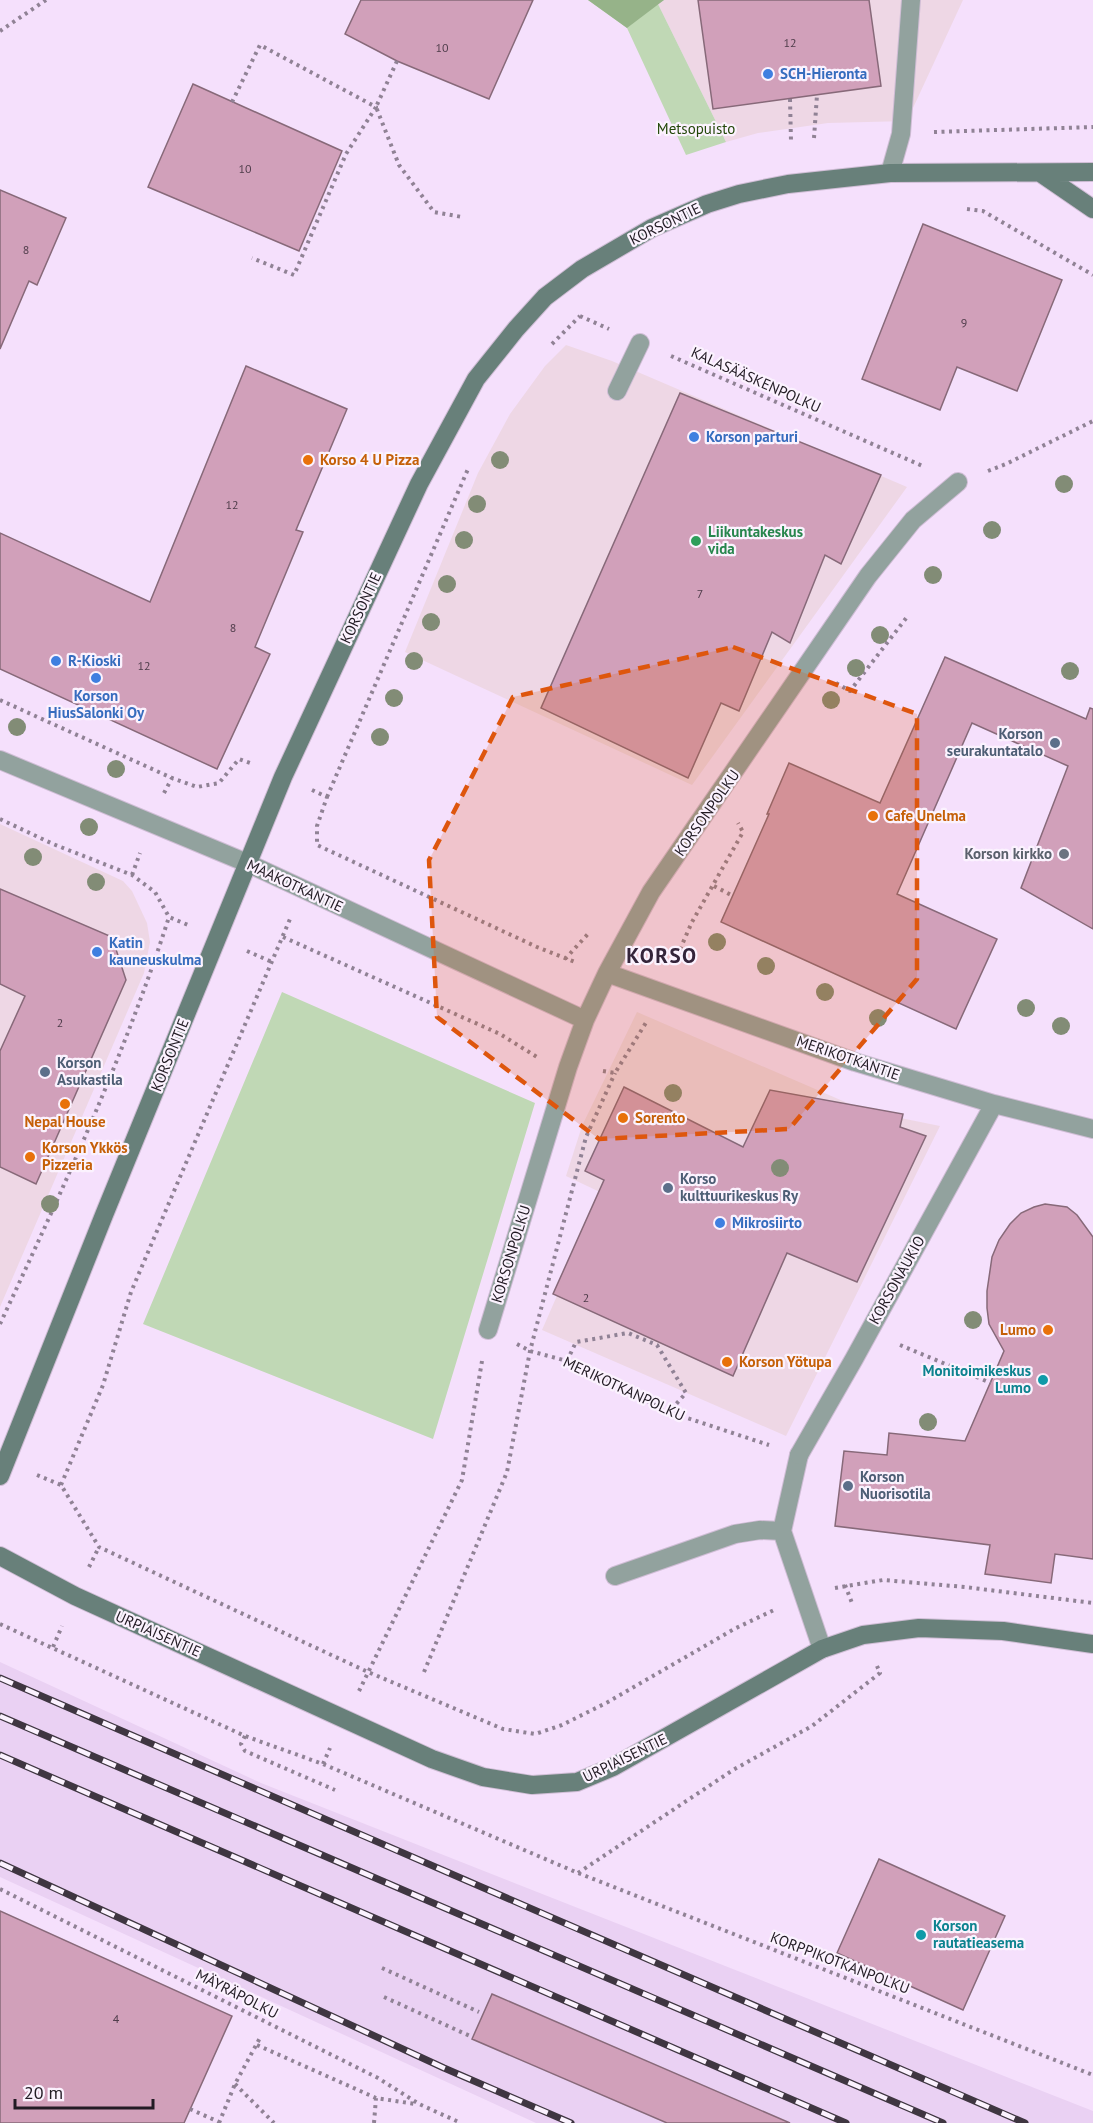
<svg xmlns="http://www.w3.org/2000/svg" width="1093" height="2123" font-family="'PT Sans',sans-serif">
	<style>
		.commercial { fill: #eed7e5 }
		.built { fill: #ead1f3 }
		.green { fill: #c0d8b5 }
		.forest { fill: #96b389 }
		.building { fill: #d1a0ba; stroke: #876979; stroke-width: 1.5 }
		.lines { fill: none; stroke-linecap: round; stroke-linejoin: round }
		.lane-casing { stroke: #cfbdd5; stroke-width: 20 }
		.street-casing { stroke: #cfbdd5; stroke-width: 20 }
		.secondary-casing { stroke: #cfbdd5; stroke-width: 20 }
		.path { stroke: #908295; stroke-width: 4; stroke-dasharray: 3 4.5; stroke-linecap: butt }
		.lane { stroke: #92a29e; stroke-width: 18 }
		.street { stroke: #92a29e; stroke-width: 18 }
		.secondary { stroke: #68807a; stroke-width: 18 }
		.rail-casing { stroke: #3f3641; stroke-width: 7 }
		.rail { stroke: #fbf2fe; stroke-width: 4.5; stroke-dasharray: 14; stroke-linecap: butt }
		.tree { fill: #828c76 }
		.marked { fill: #de560d; fill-opacity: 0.2; stroke: #de560d; stroke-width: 4.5; stroke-dasharray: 12 8; stroke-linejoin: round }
		.shop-dot { fill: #3f7fe0; stroke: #fbf2fe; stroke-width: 2 }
		.food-dot { fill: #e8710a; stroke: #fbf2fe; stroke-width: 2 }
		.leisure-dot { fill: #2e9e5b; stroke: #fbf2fe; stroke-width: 2 }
		.service-dot { fill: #5c6f8a; stroke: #fbf2fe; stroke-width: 2 }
		.worship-dot { fill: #6b7280; stroke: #fbf2fe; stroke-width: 2 }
		.culture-dot { fill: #0f9aa8; stroke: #fbf2fe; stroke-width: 2 }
		.labels { text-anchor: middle; stroke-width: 4.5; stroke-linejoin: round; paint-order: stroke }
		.number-label { font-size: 12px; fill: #4e3c4a }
		.shop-label { font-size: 15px; font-weight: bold; fill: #366cbe; stroke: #fbf2fe; text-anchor: start }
		.park-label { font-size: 15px; fill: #234709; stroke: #fbf2fe }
		.street-label { font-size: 15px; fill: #221b24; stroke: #fbf2fe }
		.food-label { font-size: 15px; font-weight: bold; fill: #c56008; stroke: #fbf2fe; text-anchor: start }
		.leisure-label { font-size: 15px; font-weight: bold; fill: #27864d; stroke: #fbf2fe; text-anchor: start }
		.service-label { font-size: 15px; font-weight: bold; fill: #4e5e75; stroke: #fbf2fe; text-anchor: start }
		.worship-label { font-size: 15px; font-weight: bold; fill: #5b616d; stroke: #fbf2fe; text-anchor: end }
		.culture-label { font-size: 15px; font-weight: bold; fill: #0d838f; stroke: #fbf2fe; text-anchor: end }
		.district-label { font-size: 21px; font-weight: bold; letter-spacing: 1.5px; fill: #34243a; stroke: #fbf2fe }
	</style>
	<rect width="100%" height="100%" fill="#f5e0fc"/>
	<path class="commercial" d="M664 0H963L907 121 828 123 758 133 726 142 658 4Z
		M566 345 612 361 907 487 692 785 405 652 478 473 510 414 545 366Z
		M0 824 123 881 132 891 147 923 150 942 144 973 0 1307Z
		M637 1012 866 1111 940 1126 786 1436 542 1330 602 1193 566 1176 582 1126Z"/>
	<path class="built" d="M0 1662 261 1783 1093 2111V2123H536L0 1877Z"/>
	<path class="green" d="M588 0H664L658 4 726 142 686 155 627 28Z
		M282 992 535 1103 433 1439 143 1324Z"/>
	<path class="forest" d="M588 0H664L627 28Z"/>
	<path class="building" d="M361 0H533L489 99 397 61 345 34Z
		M698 0H869L881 86 713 109Z
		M193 84 342 151 299 251 148 187Z
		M0 190 66 218 37 285 29 281 0 349Z
		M923 224 1062 280 1017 391 957 367 940 410 862 379Z
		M246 366 347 409 296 530 303 532 255 647 270 654 217 769 0 669V533L150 602Z
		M680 393 881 475 841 564 825 555 790 643 772 632 739 711 721 703 688 778 541 708Z
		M945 657 1086 719 1090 708 1093 709V929L1021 888 1068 766 972 723 897 894 997 939 956 1029 721 922 769 814H767L789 763 880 803Z
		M0 889 112 937 126 980 36 1184 0 1167V1051L25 996 0 984Z
		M624 1087 743 1147 770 1090 903 1114 900 1127 926 1136 857 1282 787 1253 733 1376 553 1294 604 1180 585 1171Z
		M1045 1204 1067 1207 1077 1215 1093 1237V1559L1055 1554 1051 1583 985 1574 990 1545 835 1526 844 1451 887 1455 889 1433 965 1441 1004 1351 989 1324 987 1308V1291L992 1257 999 1240 1010 1224 1021 1213 1034 1207Z
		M879 1859 1005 1916 963 2010 837 1953Z
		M0 1911 232 2016 184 2123H0Z
		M492 1994 790 2123H667L472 2039Z"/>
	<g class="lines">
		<defs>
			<path id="lane" d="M890 173 901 134 911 0
				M617 391 640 343
				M799 1455 782 1531 822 1649
				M615 1576 735 1534 760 1530 782 1531"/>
			<path id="street" d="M0 760 247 863 585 1020
				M607 973 855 1062 994 1104 1093 1129
				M488 1330 568 1067 585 1020 607 973 651 892 868 576 913 520 958 482
				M799 1455 854 1359 994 1104"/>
			<path id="secondary" d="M1042 174 1093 209
				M0 1476 104 1215 283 777 419 484 476 379 516 329 545 297 582 269 652 228 707 204 739 194 788 184 890 173 1093 172
				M0 1556 75 1596 432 1759 483 1777 532 1785 577 1782 613 1767 822 1649 863 1635 919 1628 1003 1631 1093 1644"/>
		</defs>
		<use href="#lane" class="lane-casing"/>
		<use href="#street" class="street-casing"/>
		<use href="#secondary" class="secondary-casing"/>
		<path class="path" d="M0 31 46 0
			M397 61 376 107 399 165 434 212 462 217
			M790 99 791 141
			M232 102 260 45 376 107 346 154 294 275 252 258
			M934 132 1093 127
			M814 138 817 95
			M967 209 983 211 1093 275
			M580 316 609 329
			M552 344 580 316
			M671 356 925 467
			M988 471 1006 464 1093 421
			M836 683 850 691 907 617
			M0 700 172 778 197 787 219 783 239 759 253 764
			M312 790 327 797 317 826V845L537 947 575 962
			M164 793 172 778
			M327 797 468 469
			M0 819 53 844 132 875 155 892 169 917 188 925
			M132 875 140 853
			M714 886 733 896
			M283 937 500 1034 537 1057
			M247 951 272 962
			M565 959 588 934
			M674 963 692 922 743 832 738 823
			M603 1071 615 1073 647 1021
			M0 1324C62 1191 124 1057 169 917
			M517 1344 530 1351 567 1361 669 1412 769 1445
			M900 1345 991 1383
			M567 1361 576 1342 628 1333 657 1345 686 1393 669 1412
			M37 1475 61 1485 99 1547 368 1672 503 1729 535 1734 562 1725 608 1702 734 1629 774 1610
			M61 1485 103 1385 131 1292 290 919
			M89 1567 99 1547
			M845 1585 852 1603
			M835 1588 883 1580 965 1587 1093 1603
			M0 1624 245 1736 323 1764 578 1873 1093 2075
			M53 1647 62 1626
			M424 1672 507 1472 530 1351 586 1137 615 1073
			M359 1691 462 1480 482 1361
			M245 1736 241 1744 245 1751 335 1790
			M323 1764 330 1748
			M578 1873 733 1770 812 1726 880 1673 877 1666
			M0 1889 378 2078 419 2104 461 2123
			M382 1968 479 2012
			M384 1997 470 2036
			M257 2045 376 2098 415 2104
			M235 2084 274 2123
			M190 2109 219 2122
			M219 2123 235 2084 261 2036
			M374 2123 376 2098"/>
		<use href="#lane" class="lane"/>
		<use href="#street" class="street"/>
		<use href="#secondary" class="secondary"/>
		<defs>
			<path id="rail" d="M0 1678 1025 2123
				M0 1716 943 2123
				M0 1755 846 2123
				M0 1863 444 2068 571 2123"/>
		</defs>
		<use href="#rail" class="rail-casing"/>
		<use href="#rail" class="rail"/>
	</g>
	<g class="tree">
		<circle cx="500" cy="460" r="9"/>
		<circle cx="1064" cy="484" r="9"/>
		<circle cx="477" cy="504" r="9"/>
		<circle cx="992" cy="530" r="9"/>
		<circle cx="464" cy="540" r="9"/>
		<circle cx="933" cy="575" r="9"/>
		<circle cx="447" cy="584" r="9"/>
		<circle cx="431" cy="622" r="9"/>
		<circle cx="880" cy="635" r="9"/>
		<circle cx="414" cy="661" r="9"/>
		<circle cx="856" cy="668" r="9"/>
		<circle cx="1070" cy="671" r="9"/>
		<circle cx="394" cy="698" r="9"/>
		<circle cx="831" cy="700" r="9"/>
		<circle cx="17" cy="727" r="9"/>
		<circle cx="380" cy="737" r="9"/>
		<circle cx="116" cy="769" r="9"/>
		<circle cx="89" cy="827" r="9"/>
		<circle cx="33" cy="857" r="9"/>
		<circle cx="96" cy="882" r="9"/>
		<circle cx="717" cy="942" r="9"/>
		<circle cx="766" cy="966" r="9"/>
		<circle cx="825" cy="992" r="9"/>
		<circle cx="1026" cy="1008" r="9"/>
		<circle cx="878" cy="1018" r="9"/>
		<circle cx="1061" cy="1026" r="9"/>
		<circle cx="673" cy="1093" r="9"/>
		<circle cx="780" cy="1168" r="9"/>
		<circle cx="50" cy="1204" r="9"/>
		<circle cx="973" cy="1320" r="9"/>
		<circle cx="928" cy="1422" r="9"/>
	</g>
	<path class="marked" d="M733 647 917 714V979L789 1129 599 1139 437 1017 429 860 513 697Z"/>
	<g class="shop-dot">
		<circle cx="768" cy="74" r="6"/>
		<circle cx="694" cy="437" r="6"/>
		<circle cx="56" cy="661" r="6"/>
		<circle cx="96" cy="678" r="6"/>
		<circle cx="97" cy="952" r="6"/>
		<circle cx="720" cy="1223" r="6"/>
	</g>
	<g class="food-dot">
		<circle cx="308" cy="460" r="6"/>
		<circle cx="873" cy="816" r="6"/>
		<circle cx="65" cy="1104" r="6"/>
		<circle cx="623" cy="1118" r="6"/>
		<circle cx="30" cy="1157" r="6"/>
		<circle cx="1048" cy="1330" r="6"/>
		<circle cx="727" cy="1362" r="6"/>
	</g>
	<circle class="leisure-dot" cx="696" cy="541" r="6"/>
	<g class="service-dot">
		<circle cx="1055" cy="743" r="6"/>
		<circle cx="45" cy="1072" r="6"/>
		<circle cx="668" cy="1188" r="6"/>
		<circle cx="848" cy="1486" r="6"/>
	</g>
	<circle class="worship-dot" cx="1064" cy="854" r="6"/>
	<g class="culture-dot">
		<circle cx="1043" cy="1380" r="6"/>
		<circle cx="921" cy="1935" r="6"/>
	</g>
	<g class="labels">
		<g class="number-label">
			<text x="790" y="47">12</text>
			<text x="442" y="52">10</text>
			<text x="245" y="173">10</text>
			<text x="26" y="254">8</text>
			<text x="964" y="327">9</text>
			<text x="232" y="509">12</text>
			<text x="700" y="598">7</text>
			<text x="233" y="632">8</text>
			<text x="144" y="670">12</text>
			<text x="60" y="1027">2</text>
			<text x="586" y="1302">2</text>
			<text x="116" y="2023">4</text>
		</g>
		<g class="shop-label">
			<text x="780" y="79">SCH-Hieronta</text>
			<text x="706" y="442">Korson parturi</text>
			<text x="68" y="666">R-Kioski</text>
			<text x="96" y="701" text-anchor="middle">Korson<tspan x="96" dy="17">HiusSalonki Oy</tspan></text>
			<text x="109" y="948">Katin<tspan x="109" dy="17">kauneuskulma</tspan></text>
			<text x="732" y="1228">Mikrosiirto</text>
		</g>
		<g class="park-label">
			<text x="696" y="134">Metsopuisto</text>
		</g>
		<g class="street-label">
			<text transform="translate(665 224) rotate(-26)" y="5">KORSONTIE</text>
			<text transform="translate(756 380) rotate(24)" y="5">KALASÄÄSKENPOLKU</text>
			<text transform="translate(361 608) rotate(-65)" y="5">KORSONTIE</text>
			<text transform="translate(707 813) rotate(-55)" y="5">KORSONPOLKU</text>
			<text transform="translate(295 886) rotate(25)" y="5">MAAKOTKANTIE</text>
			<text transform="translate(170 1055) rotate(-68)" y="5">KORSONTIE</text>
			<text transform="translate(848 1058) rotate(19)" y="5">MERIKOTKANTIE</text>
			<text transform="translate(511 1254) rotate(-73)" y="5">KORSONPOLKU</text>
			<text transform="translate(897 1280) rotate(-61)" y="5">KORSONAUKIO</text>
			<text transform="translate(624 1389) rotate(25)" y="5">MERIKOTKANPOLKU</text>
			<text transform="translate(158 1634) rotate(24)" y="5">URPIAISENTIE</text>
			<text transform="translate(625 1758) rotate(-26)" y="5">URPIAISENTIE</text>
			<text transform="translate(840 1963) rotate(21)" y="5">KORPPIKOTKANPOLKU</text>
			<text transform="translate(237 1994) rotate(27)" y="5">MÄYRÄPOLKU</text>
		</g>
		<g class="food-label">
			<text x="320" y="465">Korso 4 U Pizza</text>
			<text x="885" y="821">Cafe Unelma</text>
			<text x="635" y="1123">Sorento</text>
			<text x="65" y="1127" text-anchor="middle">Nepal House</text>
			<text x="42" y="1153">Korson Ykkös<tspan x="42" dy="17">Pizzeria</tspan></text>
			<text x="1036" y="1335" text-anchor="end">Lumo</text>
			<text x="739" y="1367">Korson Yötupa</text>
		</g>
		<g class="leisure-label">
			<text x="708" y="537">Liikuntakeskus<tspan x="708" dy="17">vida</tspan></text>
		</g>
		<g class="service-label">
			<text x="1043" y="739" text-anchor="end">Korson<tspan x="1043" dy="17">seurakuntatalo</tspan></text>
			<text x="57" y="1068">Korson<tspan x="57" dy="17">Asukastila</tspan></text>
			<text x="680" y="1184">Korso<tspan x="680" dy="17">kulttuurikeskus Ry</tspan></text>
			<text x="860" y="1482">Korson<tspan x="860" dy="17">Nuorisotila</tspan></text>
		</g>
		<g class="worship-label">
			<text x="1052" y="859">Korson kirkko</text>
		</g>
		<g class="culture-label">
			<text x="1031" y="1376">Monitoimikeskus<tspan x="1031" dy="17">Lumo</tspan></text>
			<text x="933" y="1931" text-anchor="start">Korson<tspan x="933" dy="17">rautatieasema</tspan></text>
		</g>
		<g class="district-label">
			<text x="662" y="963">KORSO</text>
		</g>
	</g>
	<path d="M15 2099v9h138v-9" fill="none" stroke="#221b24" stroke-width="3"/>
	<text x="24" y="2099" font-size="18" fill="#221b24" stroke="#fbf2fe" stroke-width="4.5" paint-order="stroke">20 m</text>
</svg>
